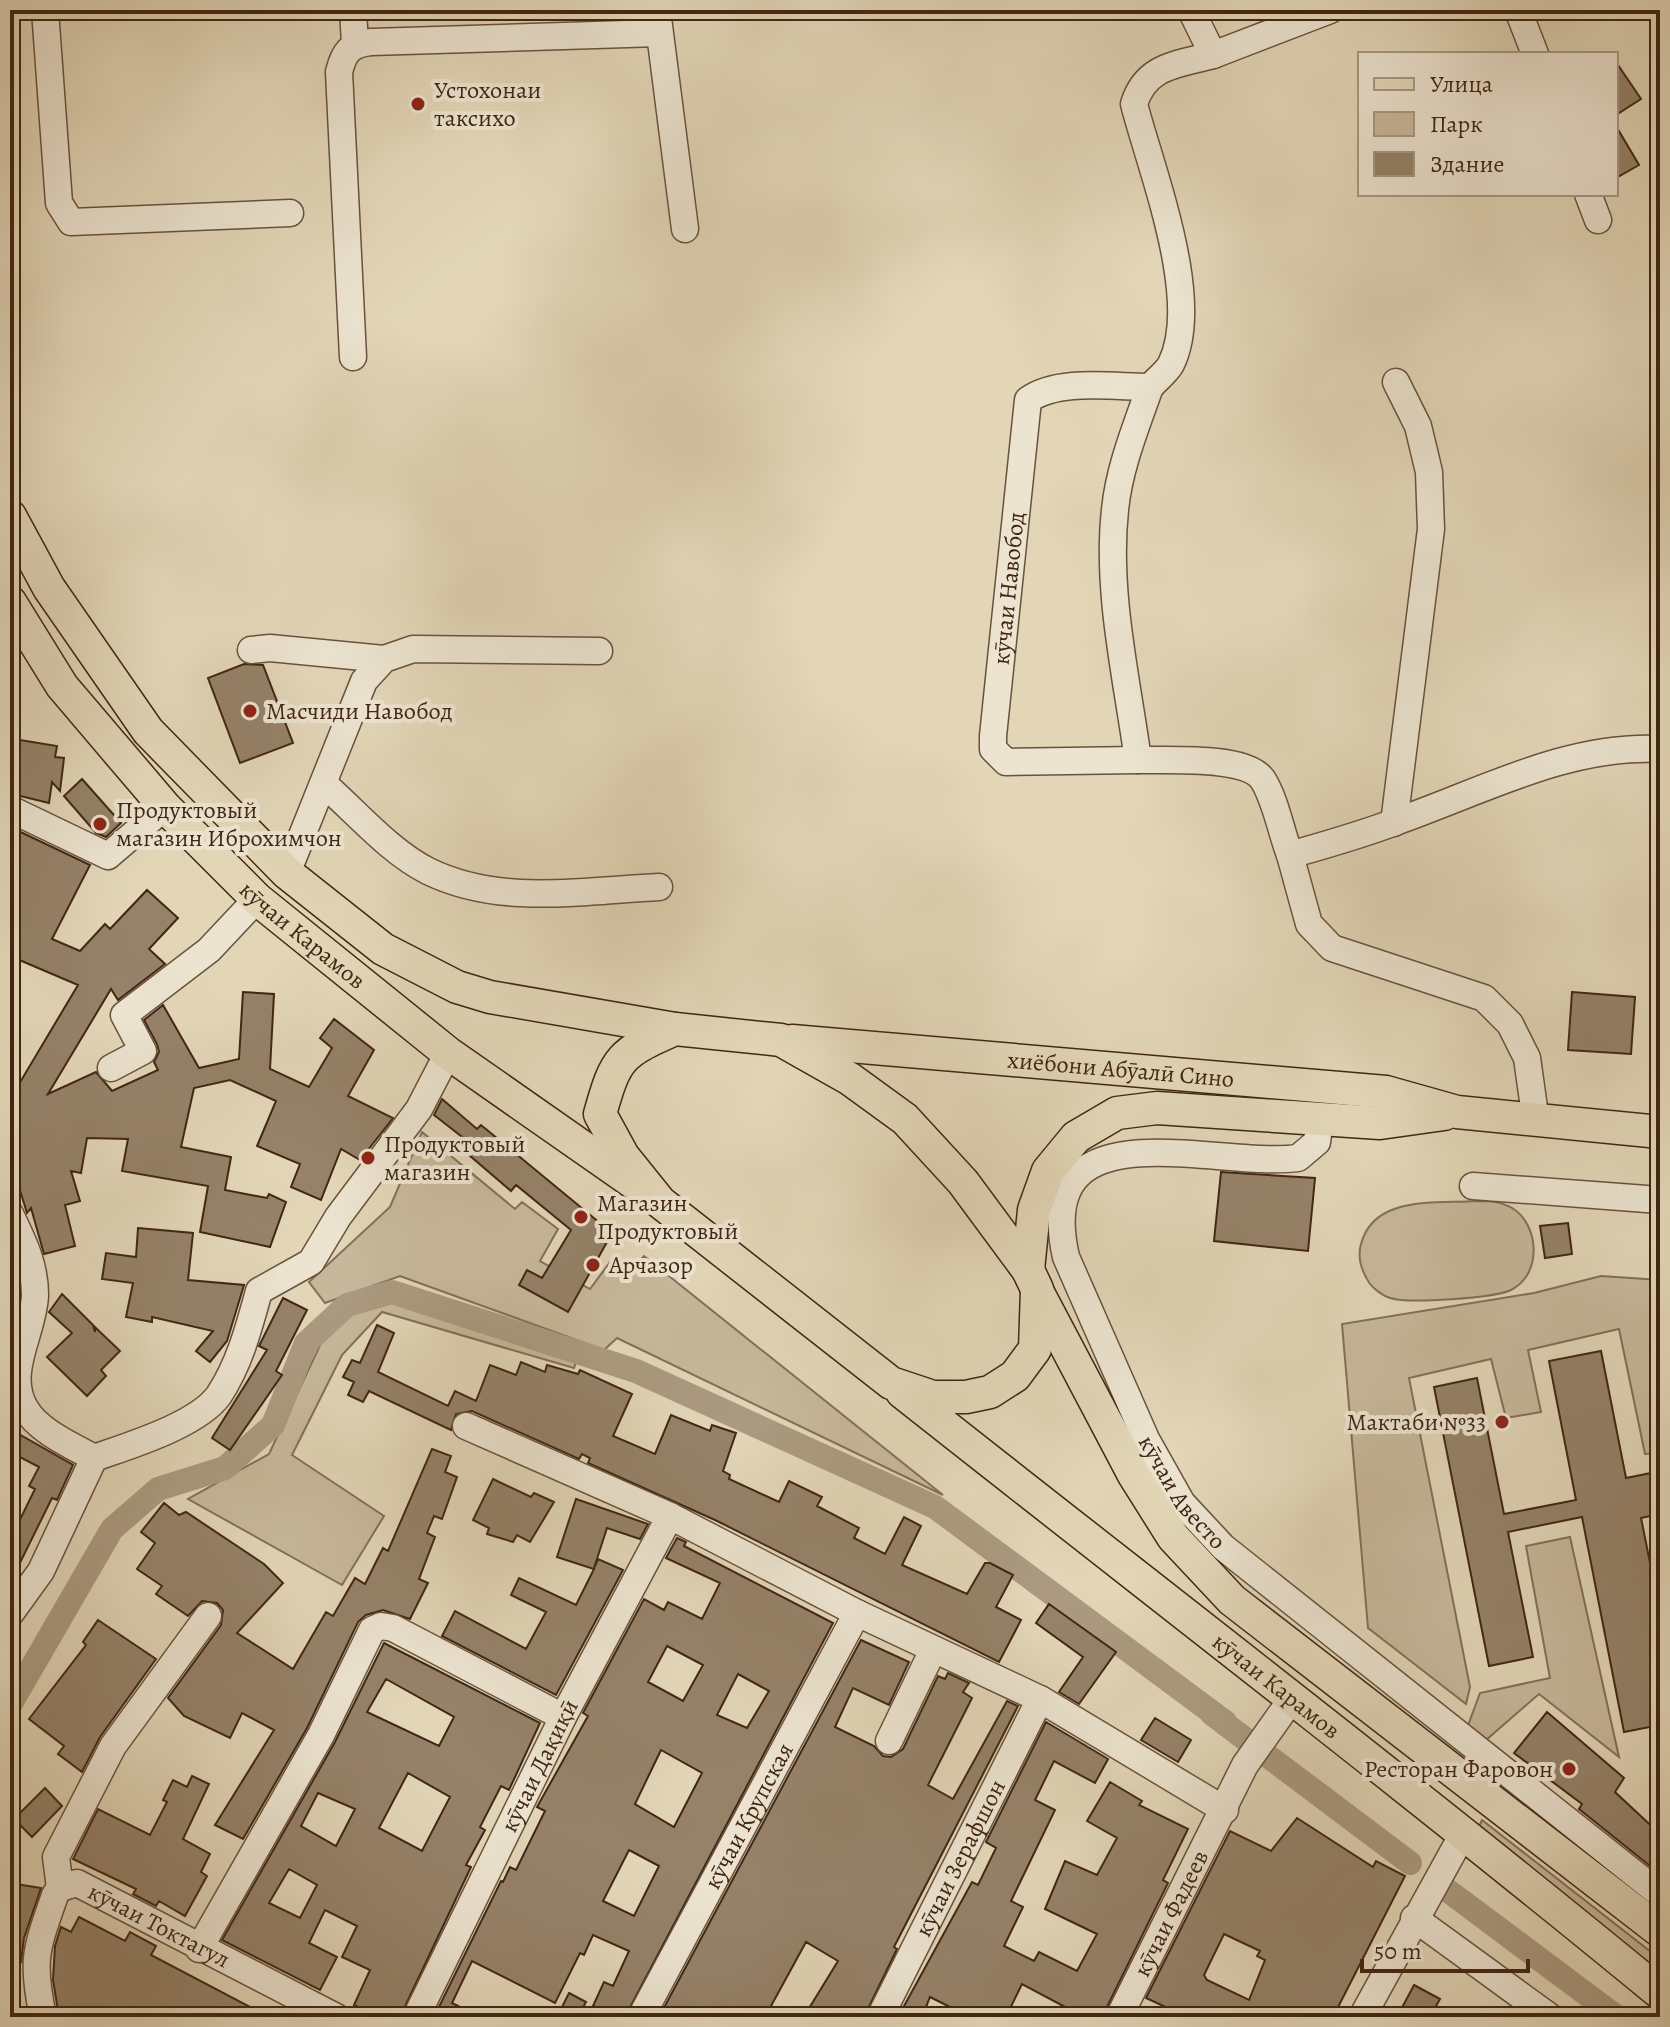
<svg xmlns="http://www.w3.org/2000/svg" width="1670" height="2027" font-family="Alegreya,serif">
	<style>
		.green { fill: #c7b89b; stroke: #846f58; stroke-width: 2 }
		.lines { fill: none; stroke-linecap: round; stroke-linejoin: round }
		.canal { stroke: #ab9a80; stroke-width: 24 }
		.building { fill: #958269; stroke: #412614; stroke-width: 2; fill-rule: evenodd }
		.minor-casing { stroke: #69523d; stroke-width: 29 }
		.major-casing { stroke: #412614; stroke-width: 35 }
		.minor { stroke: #ece4d0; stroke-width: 26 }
		.major { stroke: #e2d6b7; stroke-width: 32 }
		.poi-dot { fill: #8f2418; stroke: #ece4d0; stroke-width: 3 }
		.labels { text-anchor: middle; stroke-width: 8; stroke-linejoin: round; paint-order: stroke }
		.poi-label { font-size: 24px; fill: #412614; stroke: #ece4d0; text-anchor: start }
		.street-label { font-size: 24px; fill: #412614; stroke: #ece4d0 }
	</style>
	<rect width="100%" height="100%" fill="#e2d6b7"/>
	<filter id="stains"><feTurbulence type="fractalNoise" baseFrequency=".0025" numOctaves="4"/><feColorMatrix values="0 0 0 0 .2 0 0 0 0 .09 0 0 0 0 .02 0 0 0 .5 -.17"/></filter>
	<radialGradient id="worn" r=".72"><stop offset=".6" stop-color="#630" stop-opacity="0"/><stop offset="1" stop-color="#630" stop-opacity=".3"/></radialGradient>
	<path class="green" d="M422 1132 515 1209 522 1202 558 1229 540 1261 590 1289 610 1262 628 1273 644 1256 943 1495 617 1338 604 1350 400 1276 325 1303 309 1282 390 1207Z
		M1476 1201C1489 1201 1500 1201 1512 1208 1539 1224 1543 1274 1511 1290 1494 1298 1409 1304 1390 1298 1383 1296 1374 1289 1370 1284 1362 1272 1357 1258 1361 1244 1374 1195 1436 1204 1476 1201Z
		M1601 1276 1660 1280V1453L1645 1454 1619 1329 1528 1350 1541 1412 1506 1418 1491 1359 1409 1378 1470 1687 1466 1704 1368 1628 1342 1324 1534 1293Z
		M390 1298 578 1356 574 1368 382 1312 342 1355 292 1455 384 1516 342 1585 188 1499 269 1454 322 1341 352 1314Z
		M1570 1537 1619 1757 1539 1694 1486 1740 1466 1731 1480 1693 1550 1678 1526 1546Z
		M1482 1820 1660 1959V1976L1477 1831Z"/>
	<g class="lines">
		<path class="canal" d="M10 1705 112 1529 158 1489 225 1468 273 1425 306 1343 347 1305 392 1292 636 1371 935 1507 1225 1722
			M1212 1714 1410 1863
			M1447 1890 1617 2017"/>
	</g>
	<path class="building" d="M1616 62 1641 99 1616 115Z
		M1616 126 1639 165 1616 178Z
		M244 664 263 665 293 743 240 763 208 678Z
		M20 740 57 746 55 757 64 758 60 791 52 782 49 803 12 794 14 778H10V749L18 750Z
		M82 779 121 823 106 837 96 833 64 796Z
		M10 827 90 865 52 939 80 951 105 924 110 929 147 890 178 918 149 949 165 964 118 1000 111 989 48 1094 96 1072 112 1091 158 1070 154 1062 159 1052 157 1044 144 1020 163 1005 199 1068 239 1059 243 992 274 994 270 1069 309 1087 332 1048 320 1038 334 1019 374 1050 348 1096 393 1118 360 1160 341 1149 321 1200 291 1187 300 1164 257 1146 276 1101 230 1080 194 1088 181 1147 231 1157 225 1190 267 1198 269 1194 286 1202 270 1247 200 1232 208 1186 122 1171 128 1139 87 1138 81 1173 71 1171 80 1201 65 1205 75 1246 44 1254 31 1208 27 1213 15 1174 10 1173V1117L16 1089 78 985 10 956Z
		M1572 992 1635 997 1631 1054 1568 1050Z
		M442 1099 477 1129 481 1125 612 1233 568 1312 519 1285 527 1270 542 1278 571 1230 516 1185 511 1191 469 1155 475 1147 434 1115Z
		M1221 1172 1315 1178 1308 1251 1214 1241Z
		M1568 1223 1572 1254 1545 1258 1540 1226Z
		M138 1228 193 1233 188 1280 244 1285 227 1341 210 1362 196 1351 213 1331 152 1317V1322L126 1317 133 1283 102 1279 106 1253 136 1257Z
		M62 1294 93 1325 95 1332V1327L120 1351 101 1370 106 1376 87 1396 47 1357 72 1333 49 1312Z
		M283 1298 307 1310 276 1371 282 1375 230 1450 212 1438 267 1350 259 1346Z
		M377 1325 394 1333 378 1372 448 1406 455 1391 476 1401 490 1365 516 1375 521 1362 545 1372 547 1365 578 1374 580 1370 632 1394 613 1436 655 1454 671 1415 710 1431 712 1425 736 1433 723 1471 730 1475 729 1479 779 1502 789 1481 822 1497 817 1506 859 1528 854 1538 885 1554 904 1517 921 1526 902 1565 967 1594 985 1563H990L1013 1575 996 1607 1021 1620 999 1662 715 1520 588 1463 590 1458 582 1454 579 1459 472 1411 456 1414 451 1430 369 1391 363 1402 348 1395 354 1382 343 1377 352 1360 360 1363Z
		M1601 1351 1626 1478 1651 1473 1659 1514 1641 1518 1660 1612V1725L1624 1732 1582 1517 1508 1532 1533 1657 1489 1666 1434 1387 1477 1378 1504 1514 1576 1500 1549 1361Z
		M10 1429 73 1465 57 1500 52 1498 10 1583V1540L35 1489 29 1486 39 1467 10 1452Z
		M432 1449 451 1456 445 1472 457 1477 442 1519 434 1516 427 1533 435 1537 419 1579 428 1583 410 1619 383 1610 366 1615 358 1622 307 1728 243 1839 215 1825 274 1730 242 1713 230 1738 184 1716 168 1698 221 1625 223 1610 217 1603 202 1601 188 1616 156 1594 162 1586 137 1569 155 1543 141 1532 164 1503 179 1515 186 1512 264 1564 283 1583 237 1633 293 1669 326 1612 333 1616 355 1578 365 1584 383 1548 388 1551Z
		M493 1479 531 1497 534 1493 554 1502 530 1542 517 1535 513 1542 487 1534 489 1528 473 1520Z
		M576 1499 648 1524 640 1539 607 1528 594 1568 598 1559 623 1570 556 1695 442 1636 455 1611 526 1649 546 1612 511 1595 519 1578 576 1605 594 1569 557 1557Z
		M677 1538 686 1542 684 1546 833 1623 625 2017 593 2006 604 1982 613 1986 629 1951 593 1935 584 1955 580 1953 555 2003 472 1961 452 2003 480 2017H434L501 1881 503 1882 510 1867 516 1870 545 1811 537 1807 588 1716 583 1713 644 1599 664 1610 668 1602 702 1619 720 1583 666 1558ZM667 1646 703 1665 683 1701 648 1682ZM738 1674 769 1691 747 1728 717 1715ZM661 1750 702 1773 674 1827 635 1804ZM629 1850 659 1866 634 1916 603 1901Z
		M1049 1604 1116 1652 1079 1704 1059 1692 1083 1657 1036 1623Z
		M98 1620 156 1659 100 1737 82 1772 58 1754 64 1746 29 1719 86 1645 83 1642Z
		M861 1640 909 1662 889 1705 853 1688 835 1727 874 1746 883 1756 891 1757 903 1749 938 1676 945 1679 948 1673 969 1683 963 1692 972 1698 928 1785 953 1799 1007 1701 1018 1706 894 1947 897 1949 864 2017H820L808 2010 838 1961 806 1942 765 2017H659Z
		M384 1643 540 1723 509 1790 501 1786 480 1827 485 1830 466 1865 471 1867 400 2017H378L354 2005 370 1970 342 1957 357 1926 325 1910 309 1943 337 1957 320 1990 222 1940 335 1742ZM386 1679 454 1717 439 1746 367 1712ZM408 1773 450 1797 422 1851 379 1828ZM318 1793 355 1809 336 1846 301 1826ZM289 1869 317 1885 300 1918 269 1903Z
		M1547 1712 1624 1778 1615 1792 1660 1834V1874L1579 1809 1582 1804 1514 1753Z
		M1155 1718 1191 1740 1178 1762 1141 1740Z
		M1046 1722 1108 1759 1095 1783 1054 1761 1035 1800 1055 1810 1011 1901 1023 1907 1004 1946 1034 1961 1039 1952 1077 1971 1097 1934 1045 1909 1065 1861 1097 1875 1117 1838 1087 1821 1110 1782 1142 1801 1139 1805 1188 1829 1163 1880 1168 1883 1104 2013 1101 2017H1065L1069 2009 1022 1984 1006 2017H970L930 1997 922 2017H898L972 1882 978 1885 996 1848 986 1842Z
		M192 1776 209 1784 183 1839 210 1854 201 1872 207 1876 185 1916 159 1901 156 1906 133 1894 136 1889 73 1859 98 1809 150 1835 167 1802 163 1800 173 1780 187 1787Z
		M45 1788 62 1806 32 1837 14 1819Z
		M1297 1818 1373 1867 1376 1861 1405 1876 1333 2017H1208L1193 2010 1187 2017 1146 1998 1230 1831 1271 1851ZM1224 1934 1260 1951 1257 1956 1265 1960 1249 2000 1207 1980 1204 1975Z
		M10 1883 41 1888 24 1938 21 1962 10 1960Z
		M79 1917 125 1941 130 1932 156 1946 151 1955 269 2017H59L53 1980 55 1946 61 1927 71 1932Z
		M1414 1985 1440 1999 1430 2017H1397Z
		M569 1993 586 2002 578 2017H557Z"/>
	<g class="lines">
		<defs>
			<g id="minor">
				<path d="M45 10 59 203 71 222 290 213"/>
				<path d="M353 10 355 44"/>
				<path d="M657 10 685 229"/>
				<path d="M1191 10 1213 55 1330 10"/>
				<path d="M1518 10 1535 54"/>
				<path d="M1588 194 1598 220"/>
				<path d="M353 357 339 72C344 52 350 44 371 42L659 33"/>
				<path d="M1150 387C1136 427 1119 468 1115 510 1106 592 1127 679 1138 760 1166 761 1247 755 1263 780 1276 801 1281 832 1290 855 1325 845 1361 835 1395 822 1481 792 1568 744 1660 749"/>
				<path d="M251 650 270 648 384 659"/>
				<path id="s1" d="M1138 760 1006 762 993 749V736L1028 400C1058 378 1114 387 1150 387 1156 380 1167 372 1171 364 1203 300 1151 170 1134 104 1146 65 1177 65 1213 55"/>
				<path d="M324 784C356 812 390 852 428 871 499 906 582 891 659 887"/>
				<path d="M10 809 108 856 165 807"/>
				<path d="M1394 823 1431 529 1429 472 1418 426 1396 382"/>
				<path d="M1290 855 1309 924 1332 948 1484 998 1510 1024 1527 1058 1536 1122"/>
				<path d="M287 873 364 681 384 659 413 649 599 651"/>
				<path d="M111 1068 143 1051 124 1015 209 950 257 899"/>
				<path id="s2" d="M1320 1120 1317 1142 1298 1158C1215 1169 1031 1102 1066 1257L1146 1439 1182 1503 1223 1547 1660 1894"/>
				<path d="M1473 1186 1660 1200"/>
				<path d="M10 1214C23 1241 35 1264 35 1295 34 1332 4 1372 25 1408 38 1431 71 1445 94 1458"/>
				<path d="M466 1426 670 1516 857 1613 1040 1699 1225 1810"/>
				<path d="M10 1614 41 1571 94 1458C128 1446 198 1425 219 1395 240 1363 249 1327 259 1291L311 1262 338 1217 419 1109 448 1053"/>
				<path d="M889 1741 933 1650"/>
				<path d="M60 1888 56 1857 113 1746 208 1616"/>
				<path d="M1414 1918 1550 2017"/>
				<path d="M199 1949 321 1735 372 1630 381 1626 393 1628 563 1717"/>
				<path id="s3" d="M43 2017C31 1959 36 1950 55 1895L60 1888 77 1883 336 2017"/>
				<path id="s4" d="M416 2017 563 1717 670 1516"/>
				<path id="s5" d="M641 2017 857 1613"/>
				<path id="s6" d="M880 2017 1040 1699"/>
				<path id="s7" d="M1119 2017 1245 1765 1291 1700"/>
				<path d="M1362 2017 1464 1832"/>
			</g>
			<g id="major">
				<path d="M10 516 49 588 148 731 287 873 383 949 457 987 490 997 675 1029"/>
				<path id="s8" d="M10 602 62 686 165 807 257 899 448 1053 634 1183"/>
				<path d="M675 1029 781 1040 850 1079 905 1119 963 1182 1028 1270 1037 1289 1035 1349 1015 1376 990 1392 966 1397H933L891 1383 660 1202 623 1156 600 1114C616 1057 620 1053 675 1029Z"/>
				<path id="s9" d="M792 1041 1386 1092 1457 1112 1660 1132"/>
				<path d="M1028 1270 1034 1210 1048 1171 1076 1137 1117 1113 1157 1108 1380 1123 1444 1114"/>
				<path d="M1037 1291 1134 1475 1173 1537 1232 1600 1660 1931"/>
				<path id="s10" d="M902 1392C1155 1592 1411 1788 1660 1993"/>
			</g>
		</defs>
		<use href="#minor" class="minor-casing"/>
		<use href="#major" class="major-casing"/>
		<use href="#minor" class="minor"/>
		<use href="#major" class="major"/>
	</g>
	<g class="poi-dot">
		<circle cx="418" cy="104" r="8"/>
		<circle cx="250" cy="711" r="8"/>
		<circle cx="100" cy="824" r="8"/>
		<circle cx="368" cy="1158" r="8"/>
		<circle cx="581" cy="1217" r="8"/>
		<circle cx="593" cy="1265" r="8"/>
		<circle cx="1502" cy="1422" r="8"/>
		<circle cx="1569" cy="1769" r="8"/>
	</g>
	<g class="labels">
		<g class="poi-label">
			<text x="434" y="98">Устохонаи<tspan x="434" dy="28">таксихо</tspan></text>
			<text x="266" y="719">Масчиди Навобод</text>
			<text x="116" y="818">Продуктовый<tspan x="116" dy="28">магазин Иброхимчон</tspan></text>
			<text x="384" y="1152">Продуктовый<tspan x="384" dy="28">магазин</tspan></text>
			<text x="597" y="1211">Магазин<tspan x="597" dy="28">Продуктовый</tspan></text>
			<text x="609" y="1273">Арчазор</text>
			<text x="1486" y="1430" text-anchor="end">Мактаби №33</text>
			<text x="1553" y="1777" text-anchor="end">Ресторан Фаровон</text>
		</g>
		<g class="street-label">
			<text dy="8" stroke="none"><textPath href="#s1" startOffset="312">кӯчаи Навобод</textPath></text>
			<text dy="8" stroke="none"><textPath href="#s8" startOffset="446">кӯчаи Карамов</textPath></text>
			<text dy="8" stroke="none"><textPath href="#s9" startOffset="330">хиёбони Абӯалӣ Сино</textPath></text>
			<text dy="8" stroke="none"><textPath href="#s2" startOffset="622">кӯчаи Авесто</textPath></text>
			<text dy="8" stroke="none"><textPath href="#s10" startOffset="476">кӯчаи Карамов</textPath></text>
			<text dy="8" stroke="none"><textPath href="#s4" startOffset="280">кӯчаи Дақиқӣ</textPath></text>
			<text dy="8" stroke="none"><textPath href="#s5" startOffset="228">кӯчаи Крупская</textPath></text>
			<text dy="8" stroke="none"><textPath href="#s6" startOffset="178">кӯчаи Зерафшон</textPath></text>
			<text dy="8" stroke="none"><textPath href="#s7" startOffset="116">кӯчаи Фадеев</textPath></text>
			<text dy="8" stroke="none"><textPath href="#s3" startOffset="244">кӯчаи Токтагул</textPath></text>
		</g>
	</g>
	<rect width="1670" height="2027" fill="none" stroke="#e2d6b7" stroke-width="40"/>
	<rect x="12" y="12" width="1646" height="2003" fill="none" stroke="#412614" stroke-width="4"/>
	<rect x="20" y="20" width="1630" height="1987" fill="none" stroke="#412614" stroke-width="2"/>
	<rect x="1358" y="52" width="260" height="144" fill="#ece4d0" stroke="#a89885" stroke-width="2"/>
	<rect x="1374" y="78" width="40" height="12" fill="#e2d6b7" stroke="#a89885" stroke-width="2"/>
	<text x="1430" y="92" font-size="24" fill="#412614">Улица</text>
	<rect x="1374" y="112" width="40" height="24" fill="#c7b89b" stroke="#a89885" stroke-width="2"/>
	<text x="1430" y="132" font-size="24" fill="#412614">Парк</text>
	<rect x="1374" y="152" width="40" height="24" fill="#958269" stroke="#a89885" stroke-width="2"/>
	<text x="1430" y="172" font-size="24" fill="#412614">Здание</text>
	<path d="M1362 1959v12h166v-12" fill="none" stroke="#412614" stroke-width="4"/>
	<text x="1374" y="1959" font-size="24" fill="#412614" stroke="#ece4d0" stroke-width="6" paint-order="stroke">50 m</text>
	<rect width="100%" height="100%" filter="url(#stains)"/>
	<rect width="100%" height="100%" fill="url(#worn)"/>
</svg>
